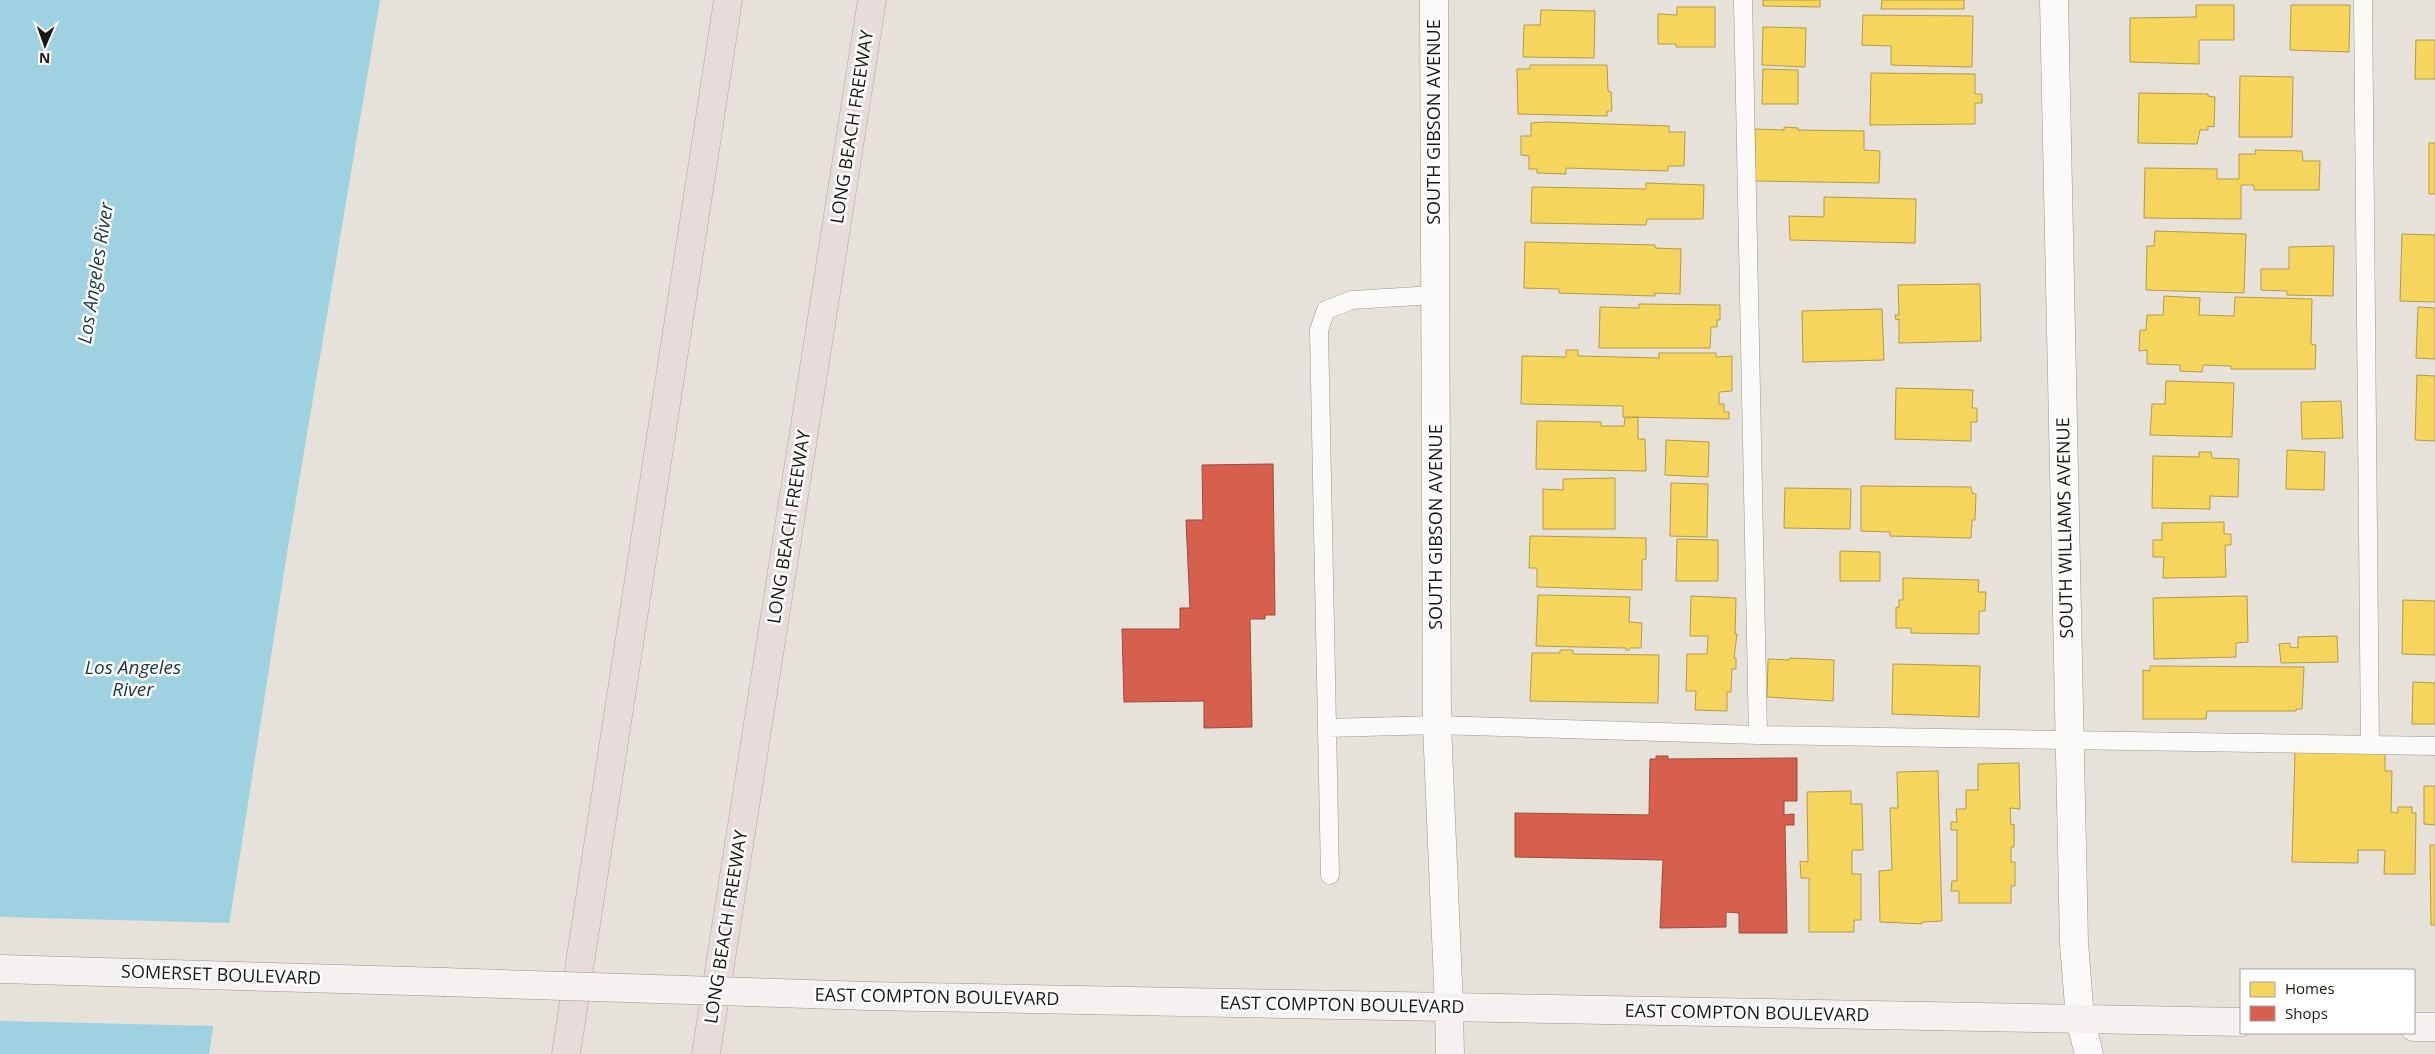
<svg xmlns="http://www.w3.org/2000/svg" width="2435" height="1054" font-family="'Open Sans',sans-serif">
	<style>
		.water { fill: #9ed2e0 }
		.pier { fill: #e6e1d9 }
		.homes { fill: #f6d55c; stroke: #b49c46 }
		.shops { fill: #d6604d; stroke: #9e4a3b }
		.lines { fill: none; stroke-linecap: round; stroke-linejoin: round }
		.lane-casing { stroke: #9b9790; stroke-width: 19 }
		.street-casing { stroke: #9b9790; stroke-width: 29 }
		.secondary-casing { stroke: #9b9790; stroke-width: 29 }
		.highway-casing { stroke: #b2a4a0; stroke-width: 29 }
		.lane { stroke: #fbfaf9; stroke-width: 18 }
		.street { stroke: #fbfaf9; stroke-width: 28 }
		.secondary { stroke: #f5f1f0; stroke-width: 28 }
		.highway { stroke: #e7dcdb; stroke-width: 28 }
		.secondary-bridge-casing { stroke: #9b9790; stroke-width: 29; stroke-linecap: butt }
		.secondary-bridge { stroke: #f5f1f0; stroke-width: 28 }
		.labels { text-anchor: middle; stroke-width: 5; stroke-linejoin: round; paint-order: stroke }
		.street-label { font-size: 18px; fill: #1a1711; stroke: #fff }
		.water-label { font-size: 19px; font-style: italic; fill: #133742; stroke: #fff }
	</style>
	<rect width="100%" height="100%" fill="#e6e1d9"/>
	<path class="water" d="M0 0H380L287 553 209 1054H0Z"/>
	<path class="pier" d="M0 917 232 923 216 1026 0 1021Z"/>
	<path class="homes" d="M1763 0H1820V7L1763 6Z
		M1882 0H1964V9H1881Z
		M2196 5H2234V40H2199V64L2130 62V18L2196 17Z
		M2291 5H2350L2349 52 2290 50Z
		M1677 7H1715V47H1676V44H1658V14L1677 15Z
		M1541 10 1595 11 1594 58 1523 57 1524 25H1540Z
		M1863 15 1973 16 1972 67 1891 65V46L1862 45Z
		M1763 27 1806 28 1805 67 1762 65Z
		M2416 40H2435V79H2415Z
		M1530 65H1607L1608 91 1611 92 1612 111H1607V116L1518 114 1517 69H1530Z
		M1763 69 1798 70V104H1762Z
		M1871 73 1975 74V94H1982V103H1975V124L1870 125Z
		M2240 76 2293 77 2292 137H2239Z
		M2139 93 2208 94V96L2215 97 2214 127 2208 126V130H2200L2197 144 2138 143Z
		M1546 122 1669 126V132H1685L1684 166H1668V171L1566 168V174L1537 173V169H1529V156L1521 155V136H1531V123Z
		M1784 127 1798 128V130L1864 131V150L1880 151 1879 183 1755 181V129L1784 130Z
		M2429 143H2435V194H2429Z
		M2255 150 2302 151 2303 161H2320L2319 190H2254V185H2241V219L2144 218 2145 168 2217 169V179H2239V154H2256Z
		M1646 183 1704 185 1703 219H1647L1646 225 1531 223 1532 187 1646 189Z
		M1824 197 1916 199 1915 243 1790 240 1789 216 1824 217Z
		M2155 231 2246 234 2244 293 2146 290 2147 246H2154Z
		M2402 234 2435 235V302L2400 301Z
		M1525 242 1655 245V248L1681 249 1680 294 1655 293V296L1559 293V289L1524 288Z
		M2334 246 2333 296 2287 295V291L2261 290V269H2289V247Z
		M1980 284 1981 341 1899 343V319L1896 320 1895 315H1899L1898 285Z
		M2164 296 2200 298 2199 315 2234 316 2235 297 2312 299 2311 344 2316 345 2315 369H2231V366L2203 365 2202 372 2180 371V365L2147 364V350L2139 351 2140 330H2146L2147 315H2163Z
		M1639 304 1720 305V320H1717V327H1711L1710 348H1599L1600 307 1639 308Z
		M2418 307 2435 308V359L2416 358Z
		M1882 309 1884 360 1803 362 1802 311Z
		M1566 350H1578V356L1659 358V353H1716V357L1732 356V391L1719 392V404H1724V412H1729V419L1623 417V406L1521 404 1522 356 1566 357Z
		M2417 375 2435 376V441L2415 440Z
		M2166 381 2234 383 2232 437 2150 435 2152 404H2165Z
		M1896 388 1973 390 1972 408H1977V422H1971V441L1895 439Z
		M2341 401 2343 438 2302 439 2301 402Z
		M1638 417V439H1645L1646 471 1536 469 1537 421 1601 422V426H1624L1625 418Z
		M1666 440 1709 442 1708 477 1665 475Z
		M2287 450 2325 452 2324 490 2286 489Z
		M2199 452H2211L2212 458 2239 459 2238 497 2210 496V509L2152 508 2153 456 2199 457Z
		M1615 478V529H1543V489L1563 490V479Z
		M1671 483 1708 484 1707 537 1670 536Z
		M1861 486 1971 487 1972 493 1976 494 1975 520H1972L1971 538 1890 536V532L1861 531Z
		M1785 488 1851 489 1850 529 1784 528Z
		M2224 522V534H2231V545H2225L2226 577 2163 578 2164 557H2153V540H2162V523Z
		M1530 536 1646 538V559L1642 560V590L1537 587V568H1529Z
		M1677 539 1718 540V581H1676Z
		M1840 551 1880 552V581H1840Z
		M1903 578 1979 580 1978 592H1986L1985 611H1979V634L1911 633V628H1896V607L1899 608V600H1903Z
		M1538 595 1630 597 1629 622 1642 623 1641 648H1630L1629 650H1626V648L1536 646Z
		M1691 596 1736 598 1735 634H1737L1734 658H1736V669H1732L1731 692H1727V711L1695 710 1696 691H1686L1687 654H1707L1708 636H1690Z
		M2247 596 2248 642 2236 643V657L2154 659 2153 598Z
		M2403 600 2435 601V655L2402 654Z
		M2337 636 2338 662 2281 663 2279 644 2290 643V647L2298 648V637Z
		M1560 650H1573V654L1659 655 1658 703 1530 701 1532 653H1560Z
		M1790 658 1834 660 1833 701 1767 697 1768 659 1789 660Z
		M1893 664 1980 666 1979 717 1892 714Z
		M2150 666 2304 667 2302 709H2296V711H2207L2206 719H2143V670L2150 671Z
		M2413 682 2435 683V724H2412Z
		M2295 751 2385 753V771H2392L2391 812 2398 813V807H2412V813H2416L2415 874H2384L2385 850H2358V863L2292 862Z
		M2019 763 2020 809 2010 808 2011 825 2014 824V847H2011V862H2015V886H2011V903H1959V891H1951L1952 881H1957V830H1951V822H1957L1956 809H1966V790H1978V764Z
		M1938 771 1942 921 1922 922V924L1880 922 1879 871 1892 870 1890 808H1898L1897 772Z
		M2424 786H2435V825L2424 824Z
		M1851 791V804H1862L1863 850H1852V874H1861V920H1854V932H1809V878H1801L1800 861 1808 862 1807 792Z
		M2430 845H2435V925H2431Z"/>
	<path class="shops" d="M1273 464 1275 615H1265V619H1250L1252 727 1204 728V701L1124 702 1122 629H1180V608H1190L1186 520H1203L1202 465Z
		M1656 756H1668V759L1797 758V801H1784V815L1794 814V825H1785L1787 933H1739V913L1726 912V927L1660 928 1663 860 1515 857V813L1649 815 1650 759H1656Z"/>
	<g class="lines">
		<defs>
			<path id="lane" d="M1743 0 1758 735
				M2363 0 2370 745
				M1327 728 1437 725 1758 735 2435 746
				M1330 875 1319 330 1326 310 1352 300 1434 295"/>
			<path id="street" d="M1434 0 1437 725 1449 1007
				M2054 0 2074 943 2080 1019 2089 1054"/>
			<path id="secondary" d="M0 969 443 982
				M867 996 2241 1022
				M1449 1007 1450 1054
				M2414 1027H2435"/>
			<path id="highway" d="M566 1054 728 0
				M706 1054 872 0"/>
		</defs>
		<use href="#lane" class="lane-casing"/>
		<use href="#street" class="street-casing"/>
		<use href="#secondary" class="secondary-casing"/>
		<use href="#highway" class="highway-casing"/>
		<use href="#lane" class="lane"/>
		<use href="#street" class="street"/>
		<use href="#secondary" class="secondary"/>
		<use href="#highway" class="highway"/>
		<defs>
			<path id="secondary-bridge" d="M443 982 867 996"/>
		</defs>
		<use href="#secondary-bridge" class="secondary-bridge-casing"/>
		<use href="#secondary-bridge" class="secondary-bridge"/>
	</g>
	<g class="labels">
		<g class="street-label">
			<text transform="translate(1434 122) rotate(-90)" y="6">SOUTH GIBSON AVENUE</text>
			<text transform="translate(852 127) rotate(-81)" y="6">LONG BEACH FREEWAY</text>
			<text transform="translate(789 527) rotate(-81)" y="6">LONG BEACH FREEWAY</text>
			<text transform="translate(1436 527) rotate(-90)" y="6">SOUTH GIBSON AVENUE</text>
			<text transform="translate(2065 528) rotate(-91)" y="6">SOUTH WILLIAMS AVENUE</text>
			<text transform="translate(726 927) rotate(-81)" y="6">LONG BEACH FREEWAY</text>
			<text transform="translate(221 975) rotate(2)" y="6">SOMERSET BOULEVARD</text>
			<text transform="translate(937 997) rotate(1)" y="6">EAST COMPTON BOULEVARD</text>
			<text transform="translate(1342 1005) rotate(1)" y="6">EAST COMPTON BOULEVARD</text>
			<text transform="translate(1747 1013) rotate(1)" y="6">EAST COMPTON BOULEVARD</text>
		</g>
		<g class="water-label">
			<text transform="translate(95 273) rotate(-81)" y="7">Los Angeles River</text>
			<text x="133" y="674">Los Angeles<tspan x="133" dy="22">River</tspan></text>
		</g>
	</g>
	<rect x="2240" y="969" width="175" height="65" fill="#ffffff" stroke="#a3a2a0"/>
	<rect x="2250" y="982" width="25" height="15" fill="#f6d55c" stroke="#a3a2a0"/>
	<text x="2285" y="994" font-size="15" fill="#1a1711">Homes</text>
	<rect x="2250" y="1006" width="25" height="15" fill="#d6604d" stroke="#a3a2a0"/>
	<text x="2285" y="1019" font-size="15" fill="#1a1711">Shops</text>
	<g transform="translate(45 45) rotate(182)" stroke="#ffffff" stroke-width="4" paint-order="stroke">
	<path d="M0-4L9 19L0 12L-9 19Z" fill="#1a1711"/>
	<text y="-8" font-size="14" font-weight="bold" text-anchor="middle" fill="#1a1711">N</text>
	</g>
</svg>
